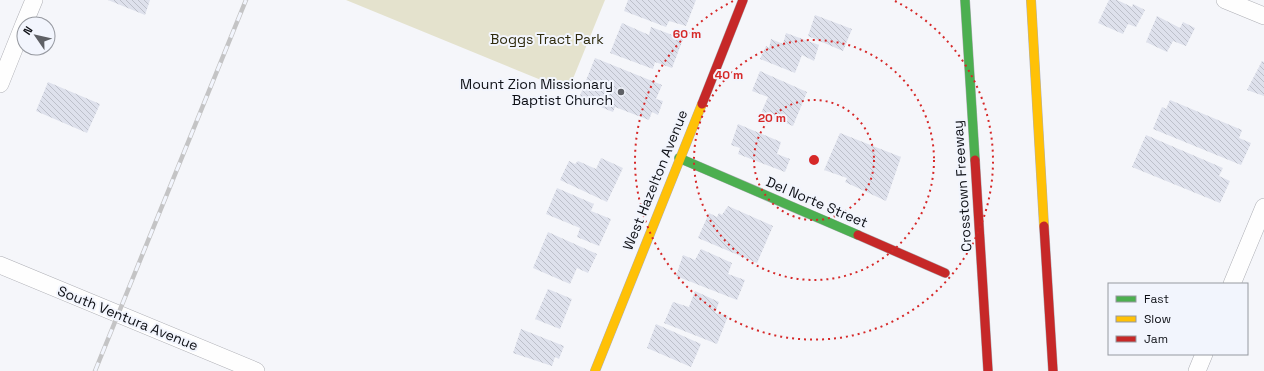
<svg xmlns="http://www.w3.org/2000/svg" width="1264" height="371" font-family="'Space Grotesk',sans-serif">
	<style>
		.park { fill: #e4e2cd }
		.building { fill: url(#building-back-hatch) }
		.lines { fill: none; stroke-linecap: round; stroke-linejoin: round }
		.street-casing { stroke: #aeafb5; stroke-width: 18 }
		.fast-casing { stroke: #aeafb5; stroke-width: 10 }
		.slow-casing { stroke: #aeafb5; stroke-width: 10 }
		.jam-casing { stroke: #aeafb5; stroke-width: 10 }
		.street { stroke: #fefefe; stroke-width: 17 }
		.fast { stroke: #4caf50; stroke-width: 9 }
		.slow { stroke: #ffc107; stroke-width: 9 }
		.jam { stroke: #c62828; stroke-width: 9 }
		.rail-casing { stroke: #c4c4c5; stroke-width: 4.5 }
		.rail { stroke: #f2f5fd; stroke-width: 3; stroke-dasharray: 9; stroke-linecap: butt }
		.ring { fill: none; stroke: #d62828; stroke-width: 2; stroke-dasharray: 2 4 }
		.poi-dot { fill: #5e6065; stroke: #f2f5fd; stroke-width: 1.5 }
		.labels { text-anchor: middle; stroke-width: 4; stroke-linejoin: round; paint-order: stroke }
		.park-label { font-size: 14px; fill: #2e2a0c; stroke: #f2f5fd }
		.poi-label { font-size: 14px; fill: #0d0f15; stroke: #f2f5fd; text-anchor: end }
		.street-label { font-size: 14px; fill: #0d0f15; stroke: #f2f5fd }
		.centre { fill: #d62828; stroke: #f2f5fd; stroke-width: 2 }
		.ring-label { font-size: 12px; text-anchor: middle; font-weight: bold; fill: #d62828; stroke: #f2f5fd; stroke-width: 4; stroke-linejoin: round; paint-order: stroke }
	</style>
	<defs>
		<pattern id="building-back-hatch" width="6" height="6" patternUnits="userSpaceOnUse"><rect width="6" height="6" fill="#dee1ec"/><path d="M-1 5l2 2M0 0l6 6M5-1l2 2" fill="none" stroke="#bdc0ca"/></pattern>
	</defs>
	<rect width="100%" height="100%" fill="#f5f6fa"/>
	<path class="park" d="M346 0H605L568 91Z"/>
	<path class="building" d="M108 0H150L145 15Z
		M628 0H696L686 26 669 21 666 27 624 11Z
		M1109 0H1117L1132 7 1133 4 1145 10 1136 27 1128 24 1123 34 1098 23Z
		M815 15 852 29 843 51 808 36Z
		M1157 16 1180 28 1183 22 1195 28 1186 46 1173 41 1167 52 1146 42Z
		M622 23 649 35 651 27 683 39 672 68 655 62 653 69 610 53Z
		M786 33 819 45 814 61 802 55 795 73 760 59 766 46 769 48 771 39 783 44Z
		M595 58 662 85 656 99 663 101 658 115 652 112 649 120 615 107 613 112 579 98Z
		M1262 61 1264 62V96L1247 90Z
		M760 71 807 92 793 126 761 113 768 97 752 91Z
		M48 82 100 104 87 133 36 111Z
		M1170 100 1242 130 1239 138 1251 143 1241 165 1153 129 1162 107 1166 109Z
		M738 124 781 142 777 154 790 159 785 172 738 154 740 148 731 145Z
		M840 133 901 157 886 201 845 182 847 178 824 170Z
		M1146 135 1223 168 1219 176 1230 181 1220 203 1132 167Z
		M601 158 623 168 607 202 560 180 569 161 575 164 578 161 596 169Z
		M557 188 594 204 591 211 611 219 599 246 577 237 580 228 546 214Z
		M728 206 773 226 757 263 698 238 709 213 717 217 719 213 722 215Z
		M548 232 597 254 588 273 577 268 570 284 533 268Z
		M701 249 732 263 728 274 745 280 737 300 676 276 683 255 695 260Z
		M548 289 572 299 560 329 535 319Z
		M695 291 719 302 715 313 728 316 717 344 664 323 673 302 689 307Z
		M656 324 701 344 691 367 647 348Z
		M521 329 564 346 559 359 555 357 552 366 513 353Z"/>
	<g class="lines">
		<defs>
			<path id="street" d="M1225 0 1264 16
				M24 24 34 0
				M0 84 24 24
				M0 265 256 371
				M1232 284 1264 207
				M1197 371 1204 354"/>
			<path id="fast" d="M965 0 975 160
				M679 158 858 235"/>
			<path id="slow" d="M1031 0 1044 226
				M595 371 702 104"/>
			<path id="jam" d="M702 104 743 0
				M975 160 988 371
				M1044 226 1053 371
				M858 235 945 273"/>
		</defs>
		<use href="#street" class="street-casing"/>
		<use href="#fast" class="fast-casing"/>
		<use href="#slow" class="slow-casing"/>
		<use href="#jam" class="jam-casing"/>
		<use href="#street" class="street"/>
		<use href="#fast" class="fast"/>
		<use href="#slow" class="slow"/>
		<use href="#jam" class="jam"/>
		<defs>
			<path id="rail" d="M95 371 246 0"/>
		</defs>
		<use href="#rail" class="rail-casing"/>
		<use href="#rail" class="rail"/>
	</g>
	<g class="ring">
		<circle cx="814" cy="160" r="60"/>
		<circle cx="814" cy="160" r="120"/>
		<path d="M895 1A179 179 0 1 1 733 1"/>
	</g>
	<circle class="poi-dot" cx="621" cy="92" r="4"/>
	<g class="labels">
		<g class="park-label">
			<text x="547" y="44">Boggs Tract Park</text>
		</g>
		<g class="poi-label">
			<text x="613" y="89">Mount Zion Missionary<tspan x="613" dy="16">Baptist Church</tspan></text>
		</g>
		<g class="street-label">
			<text transform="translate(655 180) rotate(-68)" y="5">West Hazelton Avenue</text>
			<text transform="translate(962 186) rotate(-94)" y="5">Crosstown Freeway</text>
			<text transform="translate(817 202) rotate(23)" y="5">Del Norte Street</text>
			<text transform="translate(128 318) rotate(22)" y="5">South Ventura Avenue</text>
		</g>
	</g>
	<circle cx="814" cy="160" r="6" class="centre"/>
	<g class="ring-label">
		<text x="687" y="38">60 m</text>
		<text x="729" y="79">40 m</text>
		<text x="772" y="122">20 m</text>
	</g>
	<rect x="1108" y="283" width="140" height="72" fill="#f2f5fd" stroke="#9699a0"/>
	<rect x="1116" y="296" width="20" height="6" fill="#4caf50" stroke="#9699a0"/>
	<text x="1144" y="303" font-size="12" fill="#0d0f15">Fast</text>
	<rect x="1116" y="316" width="20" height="6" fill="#ffc107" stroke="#9699a0"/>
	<text x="1144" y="323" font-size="12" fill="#0d0f15">Slow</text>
	<rect x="1116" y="336" width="20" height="6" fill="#c62828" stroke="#9699a0"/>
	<text x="1144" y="343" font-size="12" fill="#0d0f15">Jam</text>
	<g transform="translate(36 36) rotate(304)"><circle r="19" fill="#f2f5fd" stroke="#9699a0"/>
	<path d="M0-3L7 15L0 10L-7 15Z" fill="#5e6065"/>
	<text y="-6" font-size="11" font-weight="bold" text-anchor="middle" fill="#0d0f15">N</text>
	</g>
</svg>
